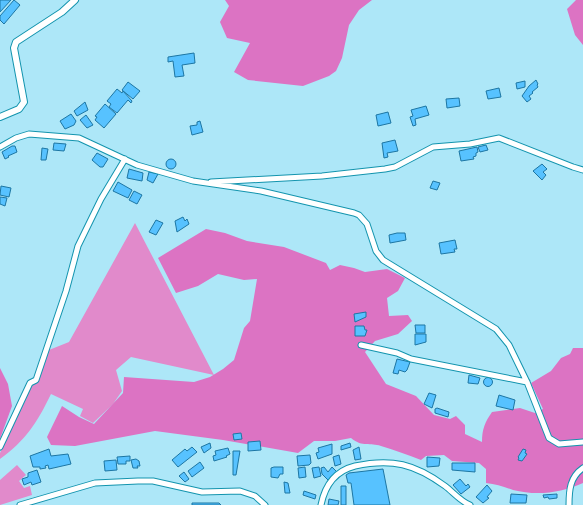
<svg xmlns="http://www.w3.org/2000/svg" width="583" height="505" font-family="Raleway,sans-serif">
	<style>
		.green { fill: #e18acb }
		.forest { fill: #dc73c3 }
		.building { fill: #57c2ff; stroke: #1d76a3 }
		.lines { fill: none; stroke-linecap: round; stroke-linejoin: round }
		.minor-casing { stroke: #1394ae; stroke-width: 7 }
		.tertiary-casing { stroke: #1394ae; stroke-width: 8 }
		.minor { stroke: #fff; stroke-width: 5 }
		.tertiary { stroke: #fff; stroke-width: 6 }
	</style>
	<rect width="100%" height="100%" fill="#ade7f8"/>
	<path class="green" d="M135 223 214 375 131 357 116 370 122 391 113 404 93 423 80 416 83 409 51 394C37 423 26 440 0 459V453L30 387 38 382 49 350 69 342Z
		M17 465 26 475 19 481 24 488 30 486 32 495 0 505V480Z"/>
	<path class="forest" d="M225 0H372L359 10 349 25 342 58 336 71 329 76 303 86 248 80 234 72 250 43 227 38 220 22 229 6Z
		M576 0H583V45L575 35 567 9Z
		M206 229 225 233 247 241 284 247 326 263 330 270 340 265 354 268 365 272 387 269 405 278 398 291 387 298 389 316 408 315 412 321 398 334 375 341 365 352 386 384 416 396 434 415 450 419 456 416 465 425V434L482 442C482 429 485 422 492 412L520 408 535 413 543 409 531 383 551 371 561 358 570 354 573 348H583V483C561 493 537 496 513 490 504 487 496 484 486 483V469L479 463 452 461 444 455 426 456 421 460C408 455 395 450 381 446 370 442 363 448 351 438L335 441H314L298 453 223 440 155 431 75 446 51 445 47 437 62 406 79 417 94 424 123 393 124 377 194 382 210 377 223 369 234 360 244 328 250 321 257 279 244 280 218 274 198 286 176 293 158 258Z
		M0 368 8 384 12 406 0 439Z"/>
	<path class="building" d="M0 0H11L0 12Z
		M14 0 20 5 4 24 0 20V16Z
		M194 53 195 63 182 65 184 76 175 77 173 61 168 62V57Z
		M536 80 538 84 537 85 538 87 532 92 533 93 529 96 531 99 527 102 522 96 529 86Z
		M525 81V87L517 89 516 83Z
		M128 82 140 91 133 99 122 90Z
		M499 88 501 97 488 99 486 91Z
		M117 89 122 93 123 91 132 101 131 103 128 100 117 113 109 107 111 104 107 101Z
		M459 98 460 106 447 108 446 99Z
		M85 102 88 110 77 116 74 111Z
		M105 104 116 114 104 128 95 120 97 117 95 116Z
		M426 106 429 115 415 119 416 125 413 126 410 117 413 116 411 110Z
		M388 112 391 123 378 126 376 115Z
		M71 114 76 121 74 125 65 129 60 121Z
		M86 115 93 125 87 128 80 120Z
		M200 121 203 132 192 135 190 126 197 125V122Z
		M395 140 398 151 387 153 388 157 384 158 382 143Z
		M54 143 66 144 64 151 53 150Z
		M486 145 488 150 480 152 478 147Z
		M12 146H15L17 152 8 156 9 157 5 159 2 152Z
		M477 147 478 152 476 153V156L473 157 474 159 461 161 459 151Z
		M42 148 48 149 46 160H41Z
		M97 153 108 159 103 167H100L92 160Z
		M166 164a5 5 0 1 1 10 0a5 5 0 1 1-10 0Z
		M542 164 547 169 543 172 546 175 542 180 533 171Z
		M129 169 143 173 142 181 127 178Z
		M149 172 158 174 153 183 147 180Z
		M433 181 440 183 437 190 430 188Z
		M118 182 132 190 128 198 113 191Z
		M1 186 11 188 9 197 0 195Z
		M134 191 142 195 137 204 129 200Z
		M0 197 7 198 5 206 0 204Z
		M183 217 185 221 187 219 189 224 177 232 175 221Z
		M156 220 163 223 156 235 149 232Z
		M397 233H405L406 240 390 243 389 235Z
		M455 240 457 249H454L455 252 441 254 439 243Z
		M366 312V317L355 322 354 314Z
		M415 325H425V333H416Z
		M355 326H364L365 330H367L365 336H355Z
		M415 334H426V342L415 345Z
		M397 359 410 362 407 370 405 372 399 370 398 374 393 373Z
		M469 375 480 378 478 384 468 383Z
		M483.5 382a4.5 4.5 0 1 1 9 0a4.5 4.5 0 1 1-9 0Z
		M429 393 436 395 432 408 424 404Z
		M499 395 515 400 513 410 496 406Z
		M437 408 449 412 448 417 435 413V409Z
		M241 433 242 439 234 440 233 434Z
		M260 441 261 450 248 451V442Z
		M210 443 211 448 204 453 201 447Z
		M350 443 351 447 341 450V446Z
		M332 444V454L318 459 316 453 319 452 318 448Z
		M192 447 197 452 178 467 172 460 185 449 187 451Z
		M359 447 361 459 355 460 353 450Z
		M228 448 230 454 226 456 227 457 214 461 213 456 216 455 215 451Z
		M49 449 51 456 68 454 71 464 49 469 48 465 45 466 46 468 40 469V467H33L30 456Z
		M523 449 526 450 525 453 527 454 522 461 518 460 519 458 518 457Z
		M233 451H240L236 475H233Z
		M310 455 311 463 309 465 298 466 297 456Z
		M339 455 341 464 335 466 333 457Z
		M130 456V461H126V464H118L117 457Z
		M427 457 440 458 439 466 427 467Z
		M136 459 139 461 140 466H137L138 468H133L131 460Z
		M116 460 117 470 105 471 104 461Z
		M200 462 204 468 192 477 188 471Z
		M452 463H475V472L452 470Z
		M274 467H283V474H280L278 478 271 477V468Z
		M305 467 306 477 299 478 298 468Z
		M319 467 321 476 314 478 312 468Z
		M324 467 328 472 332 467 337 472 329 481 322 474 321 468Z
		M383 469 390 505H354L351 483H348L346 475 349 473Z
		M37 470 41 482 32 485 31 482 24 485 22 479 28 477V473Z
		M184 472 189 479 185 482 179 476Z
		M460 479 466 486 468 484 470 487 461 494 453 485Z
		M284 482 288 483 290 493H285Z
		M487 485 492 491 487 497 489 498 483 503 476 497Z
		M341 486H346V505H341Z
		M304 491 316 495 315 499 303 495Z
		M511 494 527 495 526 503H510Z
		M557 494V498L549 499 548 497 544 498 543 495Z
		M329 499 339 501 338 505H328Z
		M192 503H219L221 505H192Z"/>
	<g class="lines">
		<defs>
			<path id="minor" d="M0 147 16 138 29 134 79 138 137 165 193 181 261 191 354 213 359 215 367 224 376 251 383 260 496 329 509 345 527 382 549 438 559 444 583 442
				M211 182 322 176 385 169 395 167 433 147 470 144 499 138 573 167 583 170
				M361 345 397 353 411 359 527 382
				M0 447 30 383 36 380 66 291 78 246 101 199 125 159
				M20 505 95 483 138 481H153L202 492 240 491 255 496 265 505
				M321 505C325 485 335 471 355 466 392 458 415 464 445 486 453 492 460 501 470 505
				M569 505C569 490 570 477 583 468"/>
			<path id="tertiary" d="M0 117 19 109 24 102 14 48 16 42 62 12 75 0"/>
		</defs>
		<use href="#minor" class="minor-casing"/>
		<use href="#tertiary" class="tertiary-casing"/>
		<use href="#minor" class="minor"/>
		<use href="#tertiary" class="tertiary"/>
	</g>
</svg>
